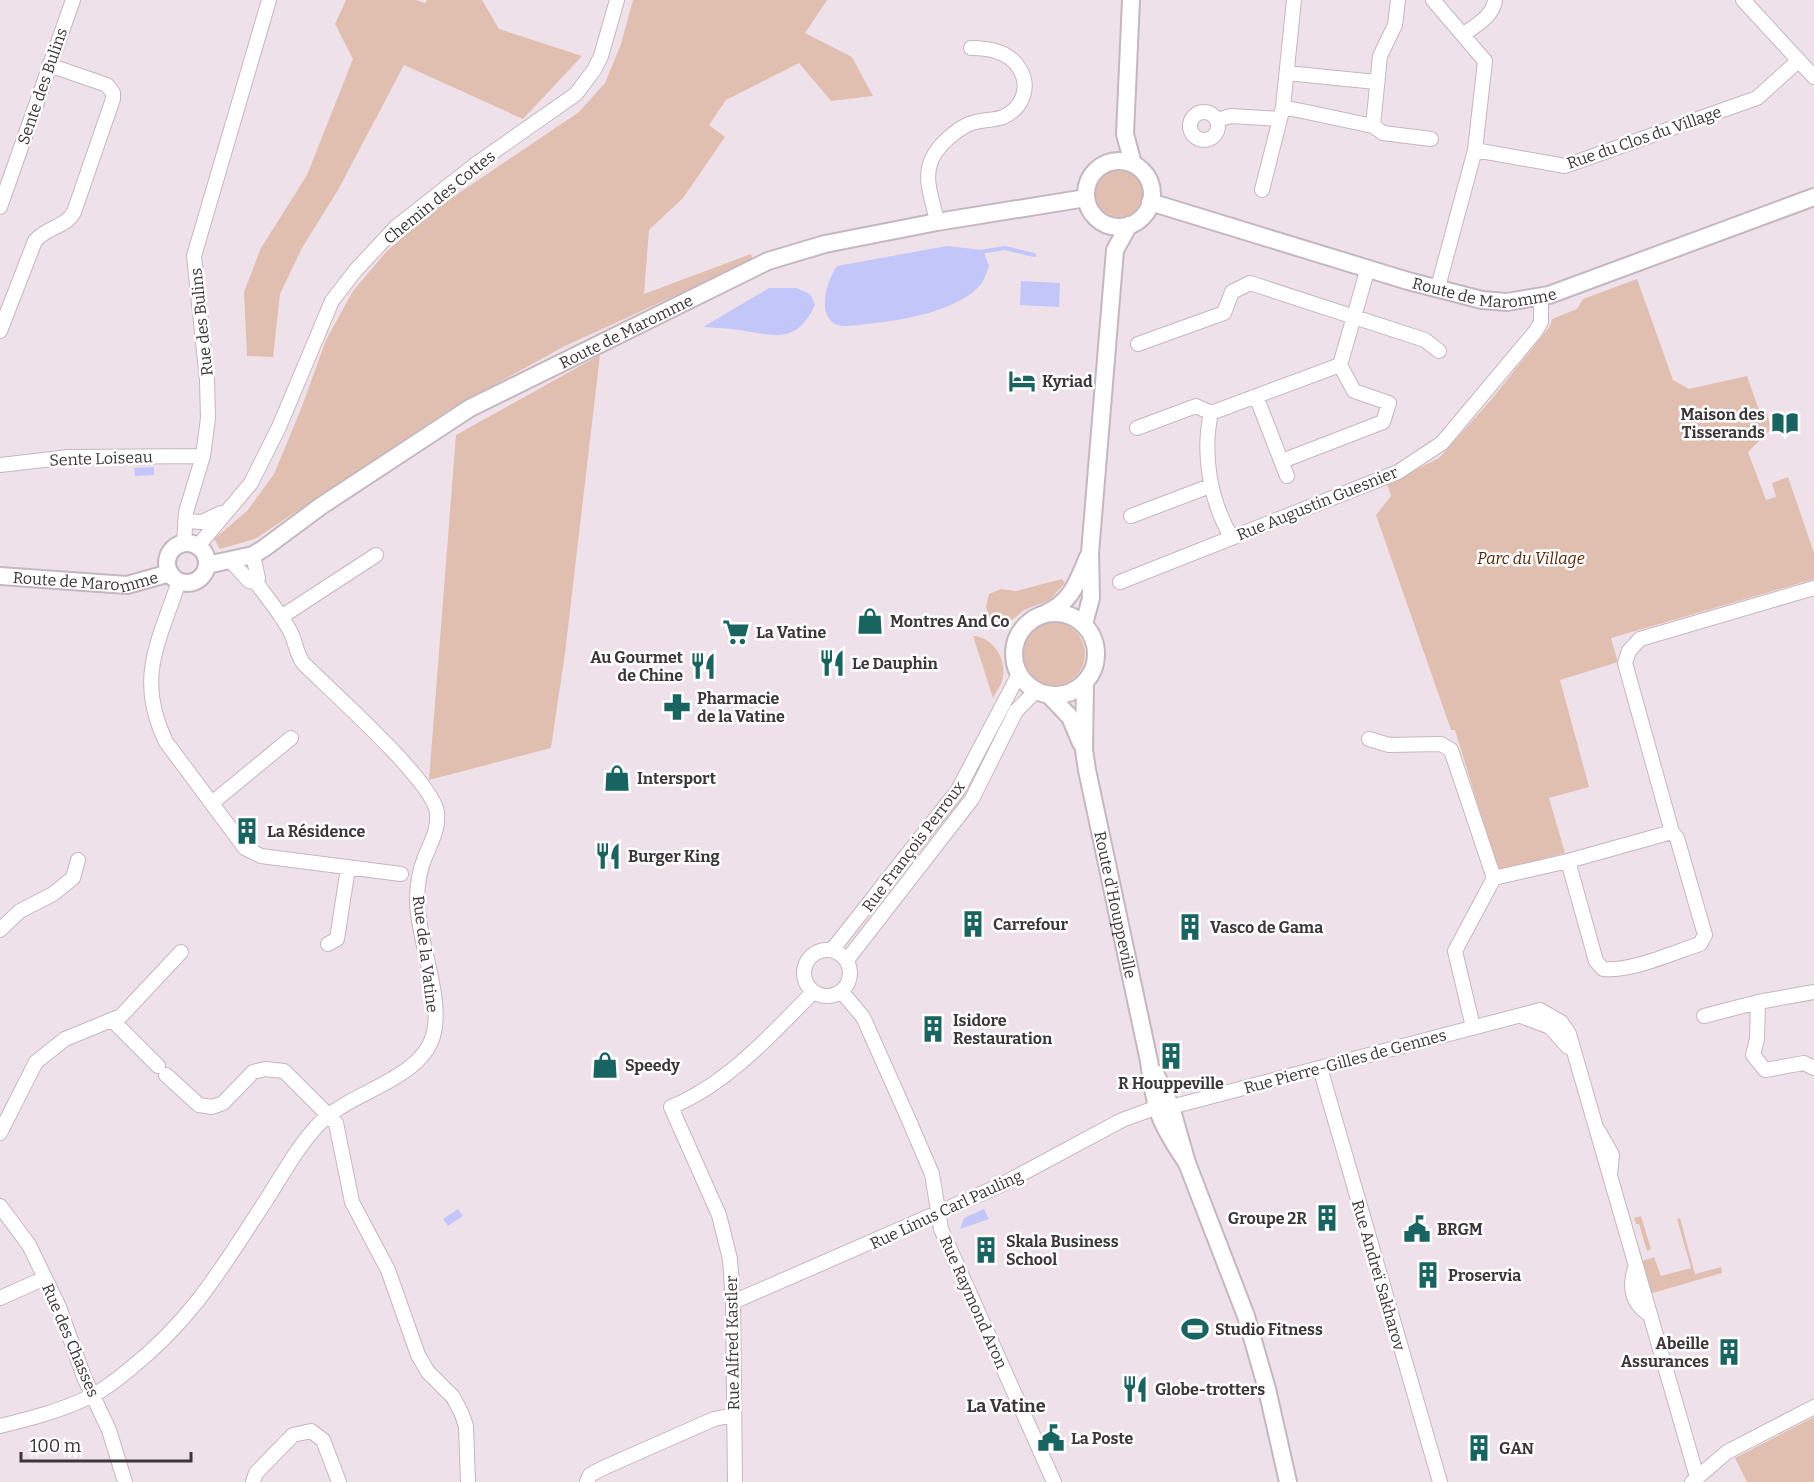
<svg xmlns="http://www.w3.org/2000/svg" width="1814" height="1482" font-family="Bitter,serif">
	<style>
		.green { fill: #e1bfb0 }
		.water { fill: #c2c6f9 }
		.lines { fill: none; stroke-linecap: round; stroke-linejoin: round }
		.stream { stroke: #c2c6f9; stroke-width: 4 }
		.minor-casing { stroke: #c5b7bf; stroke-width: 16 }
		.tertiary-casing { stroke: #c5b7bf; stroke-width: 20 }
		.minor { stroke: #fff; stroke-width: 14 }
		.tertiary { stroke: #fff; stroke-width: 16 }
		.labels { text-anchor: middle; stroke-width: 5; stroke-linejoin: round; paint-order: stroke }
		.street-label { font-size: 16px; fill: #3c3639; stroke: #fff }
		.poi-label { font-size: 16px; font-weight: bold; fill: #3c3639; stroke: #fff; text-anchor: start }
		.park-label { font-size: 16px; font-style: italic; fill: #612200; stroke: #fff }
		.neighbourhood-label { font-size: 18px; font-weight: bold; fill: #3c3639; stroke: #fff }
	</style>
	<rect width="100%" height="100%" fill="#efe1e9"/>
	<path class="green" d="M346 0H416L425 3 427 0H482L499 29 582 56 523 119 404 65 338 190 302 248 280 294 273 357 247 356 244 292 261 248 307 175 353 59 335 24Z
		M633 0H827L805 33 852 57 873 96 831 101 799 63 726 100 709 125 725 137 683 198 649 230 644 294 751 254 753 260 565 346 452 408 255 539 220 549 214 539 247 511 274 474 301 409 326 340 353 291 386 252 425 216 579 112 605 83 621 44Z
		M1095 193a24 24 0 1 1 48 0a24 24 0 1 1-48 0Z
		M1637 279 1673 380 1689 389 1747 376 1760 413 1766 410 1771 429 1748 452 1766 500 1776 497 1772 483 1788 477 1814 553V579L1611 638 1618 662 1560 680 1589 787 1549 798 1565 853 1498 871 1455 730H1451L1376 515 1391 496 1387 484 1439 458 1491 400 1550 326 1552 319 1577 309 1583 299Z
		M600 355 565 653 551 748 429 780 456 435Z
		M1062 579 1065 583 1050 600 1024 610 1011 621 1001 624 990 619 986 607 989 594 1001 589 1016 591Z
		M1021 654a32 32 0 1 1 64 0a32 32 0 1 1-64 0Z
		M973 636C993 637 1006 658 1003 677 1002 684 996 692 993 698Z
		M1641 1216 1651 1249 1647 1251 1639 1224H1636L1634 1218Z
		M1680 1218 1695 1274 1721 1267 1722 1273 1649 1294 1640 1262 1654 1257 1661 1276 1691 1268 1677 1219Z
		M1814 1417V1482H1747L1735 1458Z"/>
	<path class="water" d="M947 246 983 250 989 266C987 271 985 278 982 283 960 311 900 321 867 324 858 325 843 328 835 324 816 313 828 278 837 266Z
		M1021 281 1060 283 1059 307 1020 305Z
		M769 288H797L811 295 815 305C797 344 775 336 740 330 728 328 715 328 703 327Z
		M154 467V475L135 476 134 468Z
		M458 1209 463 1216 448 1226 443 1219Z
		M984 1209 989 1219 960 1229 964 1218Z"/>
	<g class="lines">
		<path class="stream" d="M980 252 1005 248 1034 255"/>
		<defs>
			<path id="minor" d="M1398 0 1395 25 1380 56 1373 126 1383 133 1431 139
				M1433 0 1485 61 1475 150 1438 287
				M1743 0 1814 77
				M1463 35C1475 25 1493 17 1495 0
				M1287 73 1376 82
				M1283 107 1373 126
				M1190 126a14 14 0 1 1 28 0a14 14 0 1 1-28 0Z
				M1217 120 1231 116 1280 119
				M1475 150 1565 166 1757 98 1798 61
				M1262 190 1283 107 1294 0
				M0 207 73 0
				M937 222C933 199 921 177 934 155 941 143 955 131 967 125 979 119 992 121 1003 117 1023 108 1031 86 1019 68 1009 51 989 48 971 48
				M0 331 35 241C46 227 65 228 74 212L113 99V93L107 85 49 65
				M1138 344 1224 313 1232 292 1250 283 1425 340 1439 351
				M1256 396 1287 476
				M1137 428 1196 406 1211 413
				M1282 461 1383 422 1389 403 1354 391 1340 365
				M0 465 69 457 203 456
				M1131 516 1210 486
				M185 521 202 522 221 513
				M1232 538C1210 502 1202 454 1211 413L1340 365 1368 268
				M184 543 186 512 203 456 208 418 207 380 194 256 269 0
				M198 546 251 483 279 427 332 301 355 271 396 227 476 164 576 94 594 70 601 56 617 0
				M253 555 258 578 256 582
				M179 581C159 642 135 678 166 742L245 848 261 856 401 874
				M1120 582 1398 472 1442 443 1535 332 1541 322V297
				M281 617 376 555
				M1369 739 1389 745 1441 744 1451 750 1494 878
				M212 803 291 738
				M1568 861 1596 961 1603 969C1631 972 1672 953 1700 944L1705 935 1677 838 1672 832
				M0 930 20 911 53 894 73 878 78 860
				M328 944 337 939 348 868
				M804 973a23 23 0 1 1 46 0a23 23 0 1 1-46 0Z
				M832 950 958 790 1019 674
				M847 960 972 799 1016 711 1036 691
				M841 991 863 1017 908 1118 932 1174 941 1229 1054 1482
				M1814 992 1758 1002 1757 1039 1753 1055 1765 1070 1804 1063 1814 1068
				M1521 1016 1550 1027 1568 1047
				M1704 1016 1758 1002
				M113 1021 158 1066
				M1473 1027 1455 951 1494 878 1568 861 1672 832 1625 663 1629 651 1640 639 1814 588
				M1320 1068 1440 1482
				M166 1075 199 1105 212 1107 223 1103 253 1072 265 1069 284 1071 336 1123 352 1202 388 1270 418 1355 428 1372 453 1397 461 1412 466 1426 468 1482
				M1162 1105 1171 1107 1540 1010 1561 1022 1569 1034 1697 1477
				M1599 1132 1612 1155 1610 1174
				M0 1133 36 1062 65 1039 121 1016 181 952
				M0 1206 29 1245 59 1307 84 1377 109 1430 125 1482
				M1635 1268C1629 1287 1632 1303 1649 1314
				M0 1298 45 1278
				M733 1302 999 1186 1122 1120 1155 1108
				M0 1426C32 1418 64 1410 93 1395 107 1388 119 1378 131 1368 191 1320 220 1271 261 1208 279 1181 295 1150 317 1126 347 1092 420 1081 433 1036 444 1001 418 940 417 902 417 886 419 871 425 857 431 842 439 829 437 812 432 780 330 690 303 663 296 653 296 643 291 633 282 615 267 598 256 582L249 581 231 561
				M253 1482 256 1473 293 1435 311 1431 323 1440 339 1482
				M587 1482 590 1475 603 1468 714 1419 734 1415
				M735 1482 733 1302 730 1259 719 1215 671 1107C727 1084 772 1034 813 992
				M1692 1482 1727 1452 1814 1407"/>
			<g id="tertiary">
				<path d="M1131 0 1125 134 1133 164"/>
				<circle cx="1119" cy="194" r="33"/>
				<path id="s1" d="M1150 202 1408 281 1482 300 1507 302 1549 295 1814 197"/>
				<circle cx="187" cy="563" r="20"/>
				<path id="s2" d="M207 565 253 555 263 549 321 506 470 408 768 261 825 244 937 222 1086 198"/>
				<path id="s3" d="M0 576 127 585 170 573"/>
				<path d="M1046 613C1072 602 1078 580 1088 557"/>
				<circle cx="1055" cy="654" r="41"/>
				<path d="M1084 624 1091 598 1090 553 1115 250 1129 225"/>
				<path id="s4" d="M1085 682 1084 750 1087 770 1149 1061C1155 1110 1159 1122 1187 1163"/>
				<path d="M1049 695 1070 717 1081 743"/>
				<path d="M1155 1073 1171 1107 1187 1163 1246 1316 1267 1389 1288 1482"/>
			</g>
		</defs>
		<use href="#minor" class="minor-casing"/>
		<use href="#tertiary" class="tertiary-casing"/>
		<use href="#minor" class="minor"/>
		<use href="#tertiary" class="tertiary"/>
	</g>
	<defs>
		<symbol id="hotel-bare" viewBox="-9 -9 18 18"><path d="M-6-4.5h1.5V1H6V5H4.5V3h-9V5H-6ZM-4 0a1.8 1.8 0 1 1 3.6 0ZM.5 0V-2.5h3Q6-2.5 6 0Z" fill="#176460" stroke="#fff" stroke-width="2.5" paint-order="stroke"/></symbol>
		<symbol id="library-bare" viewBox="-9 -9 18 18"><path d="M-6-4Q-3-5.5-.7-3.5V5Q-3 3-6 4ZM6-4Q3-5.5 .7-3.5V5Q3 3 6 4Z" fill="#176460" stroke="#fff" stroke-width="2.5" paint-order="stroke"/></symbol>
		<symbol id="shop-bare" viewBox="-9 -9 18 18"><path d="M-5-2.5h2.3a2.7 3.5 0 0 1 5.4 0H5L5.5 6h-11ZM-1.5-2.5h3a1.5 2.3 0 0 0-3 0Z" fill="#176460" stroke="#fff" stroke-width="2.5" paint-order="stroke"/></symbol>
		<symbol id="supermarket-bare" viewBox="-9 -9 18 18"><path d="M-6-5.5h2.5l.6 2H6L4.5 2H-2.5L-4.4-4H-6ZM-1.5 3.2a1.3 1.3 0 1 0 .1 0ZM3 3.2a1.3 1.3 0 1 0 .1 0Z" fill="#176460" stroke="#fff" stroke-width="2.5" paint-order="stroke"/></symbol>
		<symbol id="restaurant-bare" viewBox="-9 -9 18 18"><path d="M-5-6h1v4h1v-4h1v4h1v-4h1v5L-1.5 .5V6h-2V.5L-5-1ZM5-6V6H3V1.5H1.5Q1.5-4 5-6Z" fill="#176460" stroke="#fff" stroke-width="2.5" paint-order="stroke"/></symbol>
		<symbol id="pharmacy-bare" viewBox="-9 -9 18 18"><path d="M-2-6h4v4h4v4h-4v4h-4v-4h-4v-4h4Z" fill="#176460" stroke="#fff" stroke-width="2.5" paint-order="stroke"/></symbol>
		<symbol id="building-bare" viewBox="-9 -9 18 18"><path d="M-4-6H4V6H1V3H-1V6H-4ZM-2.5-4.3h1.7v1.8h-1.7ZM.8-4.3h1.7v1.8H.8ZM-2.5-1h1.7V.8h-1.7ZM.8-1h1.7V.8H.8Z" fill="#176460" stroke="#fff" stroke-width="2.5" paint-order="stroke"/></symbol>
		<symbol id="civic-bare" viewBox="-9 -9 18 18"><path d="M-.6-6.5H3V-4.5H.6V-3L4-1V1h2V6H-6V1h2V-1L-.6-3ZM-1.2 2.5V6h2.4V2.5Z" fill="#176460" stroke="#fff" stroke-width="2.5" paint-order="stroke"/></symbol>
		<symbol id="stadium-bare" viewBox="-9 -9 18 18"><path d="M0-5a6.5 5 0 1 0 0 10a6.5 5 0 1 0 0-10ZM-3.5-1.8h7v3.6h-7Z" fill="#176460" stroke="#fff" stroke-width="2.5" paint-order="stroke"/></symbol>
	</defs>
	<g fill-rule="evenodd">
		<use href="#hotel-bare" x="1003" y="362" width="38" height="38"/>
		<use href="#library-bare" x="1766" y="404" width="38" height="38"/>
		<use href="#shop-bare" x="851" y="602" width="38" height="38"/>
		<use href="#supermarket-bare" x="717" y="613" width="38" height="38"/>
		<use href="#restaurant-bare" x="813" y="644" width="38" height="38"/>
		<use href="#restaurant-bare" x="684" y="647" width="38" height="38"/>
		<use href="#pharmacy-bare" x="658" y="688" width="38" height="38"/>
		<use href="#shop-bare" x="598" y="759" width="38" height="38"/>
		<use href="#building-bare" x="228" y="812" width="38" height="38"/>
		<use href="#restaurant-bare" x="589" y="837" width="38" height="38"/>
		<use href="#building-bare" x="954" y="905" width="38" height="38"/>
		<use href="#building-bare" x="1171" y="908" width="38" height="38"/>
		<use href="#building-bare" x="914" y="1010" width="38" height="38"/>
		<use href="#building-bare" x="1152" y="1037" width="38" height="38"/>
		<use href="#shop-bare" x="586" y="1046" width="38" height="38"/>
		<use href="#building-bare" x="1308" y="1199" width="38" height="38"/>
		<use href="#civic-bare" x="1398" y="1210" width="38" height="38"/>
		<use href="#building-bare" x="967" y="1231" width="38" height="38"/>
		<use href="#building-bare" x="1409" y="1256" width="38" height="38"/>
		<use href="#stadium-bare" x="1176" y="1310" width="38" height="38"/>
		<use href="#building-bare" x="1710" y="1333" width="38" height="38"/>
		<use href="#restaurant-bare" x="1116" y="1370" width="38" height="38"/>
		<use href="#civic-bare" x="1032" y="1419" width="38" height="38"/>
		<use href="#building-bare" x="1460" y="1429" width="38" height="38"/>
	</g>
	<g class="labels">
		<g class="street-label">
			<text transform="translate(42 86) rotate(-71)" y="6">Sente des Bulins</text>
			<text transform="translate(1644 137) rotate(-19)" y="6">Rue du Clos du Village</text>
			<text transform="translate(439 197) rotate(-39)" y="6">Chemin des Cottes</text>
			<text dy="6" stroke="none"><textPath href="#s1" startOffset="348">Route de Maromme</textPath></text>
			<text transform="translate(201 322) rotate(-96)" y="6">Rue des Bulins</text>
			<text dy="6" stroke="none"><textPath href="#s2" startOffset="483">Route de Maromme</textPath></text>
			<text transform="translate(101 458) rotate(-2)" y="6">Sente Loiseau</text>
			<text transform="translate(1317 503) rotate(-22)" y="6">Rue Augustin Guesnier</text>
			<text dy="6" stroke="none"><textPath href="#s3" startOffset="86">Route de Maromme</textPath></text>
			<text transform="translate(913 846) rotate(-53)" y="6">Rue François Perroux</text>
			<text dy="6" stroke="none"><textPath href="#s4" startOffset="226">Route d'Houppeville</textPath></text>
			<text transform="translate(426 954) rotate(83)" y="6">Rue de la Vatine</text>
			<text transform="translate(1345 1061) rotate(-15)" y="6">Rue Pierre-Gilles de Gennes</text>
			<text transform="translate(946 1209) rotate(-25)" y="6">Rue Linus Carl Pauling</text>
			<text transform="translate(1379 1275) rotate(74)" y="6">Rue Andreï Sakharov</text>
			<text transform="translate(974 1302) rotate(66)" y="6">Rue Raymond Aron</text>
			<text transform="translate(71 1340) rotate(67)" y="6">Rue des Chasses</text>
			<text transform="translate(732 1343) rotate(-91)" y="6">Rue Alfred Kastler</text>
		</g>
		<g class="poi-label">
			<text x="1042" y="387">Kyriad</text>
			<text x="1765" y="420" text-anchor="end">Maison des<tspan x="1765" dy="18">Tisserands</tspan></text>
			<text x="890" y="627">Montres And Co</text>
			<text x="756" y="638">La Vatine</text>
			<text x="683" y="663" text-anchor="end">Au Gourmet<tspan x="683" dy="18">de Chine</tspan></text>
			<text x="852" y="669">Le Dauphin</text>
			<text x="697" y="704">Pharmacie<tspan x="697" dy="18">de la Vatine</tspan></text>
			<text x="637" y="784">Intersport</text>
			<text x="267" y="837">La Résidence</text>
			<text x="628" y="862">Burger King</text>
			<text x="993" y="930">Carrefour</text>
			<text x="1210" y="933">Vasco de Gama</text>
			<text x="953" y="1026">Isidore<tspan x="953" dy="18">Restauration</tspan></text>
			<text x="625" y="1071">Speedy</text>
			<text x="1171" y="1089" text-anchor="middle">R Houppeville</text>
			<text x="1307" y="1224" text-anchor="end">Groupe 2R</text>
			<text x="1437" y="1235">BRGM</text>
			<text x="1006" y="1247">Skala Business<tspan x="1006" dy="18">School</tspan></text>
			<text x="1448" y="1281">Proservia</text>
			<text x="1215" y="1335">Studio Fitness</text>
			<text x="1709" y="1349" text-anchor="end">Abeille<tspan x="1709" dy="18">Assurances</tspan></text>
			<text x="1155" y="1395">Globe-trotters</text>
			<text x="1071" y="1444">La Poste</text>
			<text x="1499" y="1454">GAN</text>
		</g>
		<g class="park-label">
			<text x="1531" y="564">Parc du Village</text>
		</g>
		<g class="neighbourhood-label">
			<text x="1006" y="1412">La Vatine</text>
		</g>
	</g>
	<path d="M21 1452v9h170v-9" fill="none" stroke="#3c3639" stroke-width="3"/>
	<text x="30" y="1452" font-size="18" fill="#3c3639" stroke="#ffffff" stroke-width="4.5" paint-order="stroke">100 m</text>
</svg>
